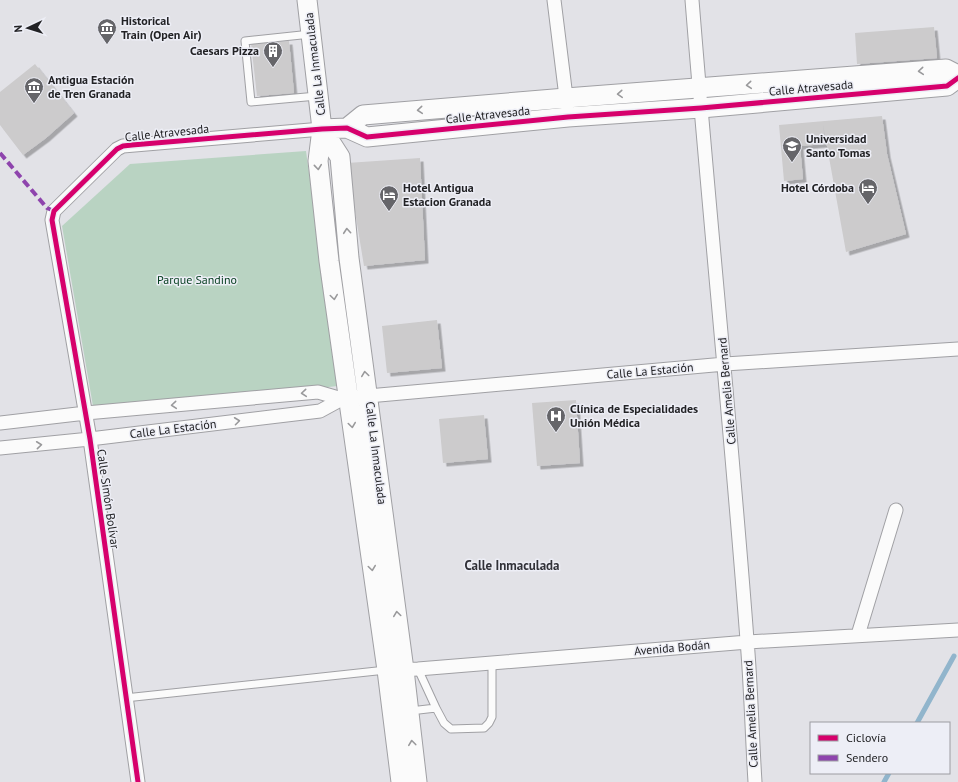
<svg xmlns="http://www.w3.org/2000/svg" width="958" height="782" font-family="'PT Sans',sans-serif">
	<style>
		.green { fill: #b9d3c2 }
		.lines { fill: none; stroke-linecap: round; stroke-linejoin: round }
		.stream { stroke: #91b5cc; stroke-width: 5 }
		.building { fill: #cccbcc; filter: url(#shadow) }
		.lane-casing { stroke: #a0a0a4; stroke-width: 9 }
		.street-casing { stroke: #a0a0a4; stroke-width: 15 }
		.secondary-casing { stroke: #a0a0a4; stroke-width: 21 }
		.lane { stroke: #fbfbfb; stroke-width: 7 }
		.street { stroke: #fbfbfb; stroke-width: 13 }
		.secondary { stroke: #fbfbfb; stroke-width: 19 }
		.quiet { stroke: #8e44ad; stroke-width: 4; stroke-dasharray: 8 4; stroke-linecap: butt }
		.cycleway-casing { stroke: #edeef6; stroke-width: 8 }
		.cycleway { stroke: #d6006c; stroke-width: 5 }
		.oneway { stroke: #99999b }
		.labels { text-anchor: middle; stroke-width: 3; stroke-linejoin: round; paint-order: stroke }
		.poi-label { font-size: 12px; font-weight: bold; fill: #222225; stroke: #edeef6; text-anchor: start }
		.street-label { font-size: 12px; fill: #222225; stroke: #edeef6 }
		.park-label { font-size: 12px; fill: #003b1b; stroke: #edeef6 }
		.neighbourhood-label { font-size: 13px; font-weight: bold; fill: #313138; stroke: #edeef6 }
	</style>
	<defs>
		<filter id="shadow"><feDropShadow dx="3.5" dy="3.5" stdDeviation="0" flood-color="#0004"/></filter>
	</defs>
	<rect width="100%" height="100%" fill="#e2e2e7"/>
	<path class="green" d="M306 151 338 386 94 412 62 226 130 164Z"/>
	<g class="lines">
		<path class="stream" d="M917 723 954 656
			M884 782 889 773"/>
	</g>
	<path class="building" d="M934 27 937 58 857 64 855 33Z
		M289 41 294 93 257 96 251 43Z
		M35 64 74 113 46 138 23 155 0 125V92Z
		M882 116 887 154 906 234 846 252 823 124 825 144 800 146 803 179 784 181 779 125Z
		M420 158 425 260 364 266 347 163Z
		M437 320 442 368 387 373 382 326Z
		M576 400 580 463 537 466 532 403Z
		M484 415 488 459 443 463 439 419Z"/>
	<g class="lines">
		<defs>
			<path id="lane" d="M311 34 245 41 251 102 317 96
				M418 669 436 708
				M125 698 386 670
				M410 711 436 708 444 723 451 729 484 728 489 723 492 717V663"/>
			<path id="street" d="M554 0 567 105
				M692 0C709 214 731 427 747 640 751 687 752 735 755 782
				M0 423 86 413 318 392 342 399
				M0 448 90 439 320 411 342 399 368 396 725 364 958 349
				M858 635 896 510
				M397 670 418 669 748 642 958 630
				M138 782 90 439 52 220 54 211 117 149 123 146 322 129"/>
			<path id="secondary" d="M307 0 322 129 318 161 329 261 387 670 401 782
				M347 128 363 115 566 98 946 69 958 75
				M322 129 340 157 349 258 404 670 417 782
				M322 129 347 128 367 137 568 117 701 108 947 86 958 78"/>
		</defs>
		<use href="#lane" class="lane-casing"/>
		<use href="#street" class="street-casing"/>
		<use href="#secondary" class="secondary-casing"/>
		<use href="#lane" class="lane"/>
		<use href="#street" class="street"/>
		<use href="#secondary" class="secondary"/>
		<path class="quiet" d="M0 153 47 208 54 211"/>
		<defs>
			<path id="cycleway" d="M138 782 90 439 52 220 54 211 117 149 123 146 132 145 322 129 347 128 367 137 568 117 701 108 947 86 958 78"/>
		</defs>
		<use href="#cycleway" class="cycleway-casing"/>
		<use href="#cycleway" class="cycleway"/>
	</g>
	<defs><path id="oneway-chevron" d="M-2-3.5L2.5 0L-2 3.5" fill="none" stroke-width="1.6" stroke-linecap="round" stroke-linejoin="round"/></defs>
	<g class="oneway">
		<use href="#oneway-chevron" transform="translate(921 71) rotate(175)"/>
		<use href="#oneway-chevron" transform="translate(749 85) rotate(175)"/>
		<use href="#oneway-chevron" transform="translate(620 94) rotate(176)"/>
		<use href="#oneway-chevron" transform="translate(420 110) rotate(175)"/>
		<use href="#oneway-chevron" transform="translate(318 167) rotate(84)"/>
		<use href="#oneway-chevron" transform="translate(347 231) rotate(-95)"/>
		<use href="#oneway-chevron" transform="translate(334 297) rotate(82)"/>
		<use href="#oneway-chevron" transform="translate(365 374) rotate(-98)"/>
		<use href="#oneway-chevron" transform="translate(304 393) rotate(175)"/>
		<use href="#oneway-chevron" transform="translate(174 405) rotate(175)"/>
		<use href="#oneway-chevron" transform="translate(237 421) rotate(-7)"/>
		<use href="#oneway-chevron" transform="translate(352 425) rotate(82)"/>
		<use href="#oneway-chevron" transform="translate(39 445) rotate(-6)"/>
		<use href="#oneway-chevron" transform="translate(372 568) rotate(82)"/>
		<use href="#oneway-chevron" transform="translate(397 614) rotate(-98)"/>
		<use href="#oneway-chevron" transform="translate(412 743) rotate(-97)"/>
	</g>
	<defs>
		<symbol id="museum-pin" viewBox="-11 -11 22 30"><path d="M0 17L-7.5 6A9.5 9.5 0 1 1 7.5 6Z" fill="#656569" stroke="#edeef6"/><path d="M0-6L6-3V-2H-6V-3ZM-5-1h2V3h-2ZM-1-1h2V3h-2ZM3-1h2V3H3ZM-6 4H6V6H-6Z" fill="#fff"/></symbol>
		<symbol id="building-pin" viewBox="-11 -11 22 30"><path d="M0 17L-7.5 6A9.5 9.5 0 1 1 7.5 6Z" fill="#656569" stroke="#edeef6"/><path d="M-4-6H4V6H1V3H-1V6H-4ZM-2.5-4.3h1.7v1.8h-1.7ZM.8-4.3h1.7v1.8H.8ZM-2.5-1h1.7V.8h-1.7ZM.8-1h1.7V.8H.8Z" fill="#fff"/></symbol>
		<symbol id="university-pin" viewBox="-11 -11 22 30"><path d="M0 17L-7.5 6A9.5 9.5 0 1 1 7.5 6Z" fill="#656569" stroke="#edeef6"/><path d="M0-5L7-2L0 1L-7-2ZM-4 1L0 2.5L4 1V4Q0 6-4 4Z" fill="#fff"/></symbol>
		<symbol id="hotel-pin" viewBox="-11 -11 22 30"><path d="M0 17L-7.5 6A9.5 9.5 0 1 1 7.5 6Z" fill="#656569" stroke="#edeef6"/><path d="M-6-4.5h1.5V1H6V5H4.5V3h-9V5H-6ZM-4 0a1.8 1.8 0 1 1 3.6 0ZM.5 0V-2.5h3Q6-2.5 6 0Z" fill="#fff"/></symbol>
		<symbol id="hospital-pin" viewBox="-11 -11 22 30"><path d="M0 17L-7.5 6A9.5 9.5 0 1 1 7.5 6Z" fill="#656569" stroke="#edeef6"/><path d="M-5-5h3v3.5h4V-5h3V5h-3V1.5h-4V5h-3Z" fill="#fff"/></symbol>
	</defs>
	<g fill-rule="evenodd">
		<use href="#museum-pin" x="96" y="17" width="22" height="30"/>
		<use href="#building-pin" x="262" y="40" width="22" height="30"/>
		<use href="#museum-pin" x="23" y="76" width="22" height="30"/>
		<use href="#university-pin" x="781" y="135" width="22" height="30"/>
		<use href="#hotel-pin" x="857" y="177" width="22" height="30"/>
		<use href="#hotel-pin" x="378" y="184" width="22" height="30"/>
		<use href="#hospital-pin" x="545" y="405" width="22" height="30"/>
	</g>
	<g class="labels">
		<g class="poi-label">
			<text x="121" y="25">Historical<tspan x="121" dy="14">Train (Open Air)</tspan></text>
			<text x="259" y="55" text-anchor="end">Caesars Pizza</text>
			<text x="48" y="84">Antigua Estación<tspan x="48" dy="14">de Tren Granada</tspan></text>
			<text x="806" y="143">Universidad<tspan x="806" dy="14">Santo Tomas</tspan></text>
			<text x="403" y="192">Hotel Antigua<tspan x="403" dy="14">Estacion Granada</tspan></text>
			<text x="854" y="192" text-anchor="end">Hotel Córdoba</text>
			<text x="570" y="413">Clínica de Especialidades<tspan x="570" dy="14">Unión Médica</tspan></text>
		</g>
		<g class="street-label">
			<text transform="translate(315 64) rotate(-97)" y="4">Calle La Inmaculada</text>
			<text transform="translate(811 88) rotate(-5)" y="4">Calle Atravesada</text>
			<text transform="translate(488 115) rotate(-6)" y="4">Calle Atravesada</text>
			<text transform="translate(167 133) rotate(-6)" y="4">Calle Atravesada</text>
			<text transform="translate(650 371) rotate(-5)" y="4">Calle La Estación</text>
			<text transform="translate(727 391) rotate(-95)" y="4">Calle Amelia Bernard</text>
			<text transform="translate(173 429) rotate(-7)" y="4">Calle La Estación</text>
			<text transform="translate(376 453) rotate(83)" y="4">Calle La Inmaculada</text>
			<text transform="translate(108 499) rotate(82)" y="4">Calle Simón Bolívar</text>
			<text transform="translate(672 648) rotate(-5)" y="4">Avenida Bodán</text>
			<text transform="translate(751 714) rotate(-93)" y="4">Calle Amelia Bernard</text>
		</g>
		<g class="park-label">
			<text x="197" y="284">Parque Sandino</text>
		</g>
		<g class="neighbourhood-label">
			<text x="512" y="570">Calle Inmaculada</text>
		</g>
	</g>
	<rect x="810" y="722" width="140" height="52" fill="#edeef6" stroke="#9c9ca2"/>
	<rect x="818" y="735" width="20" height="6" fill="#d6006c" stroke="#9c9ca2"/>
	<text x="846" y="742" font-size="12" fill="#222225">Ciclovía</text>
	<rect x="818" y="755" width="20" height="6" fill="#8e44ad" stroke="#9c9ca2"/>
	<text x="846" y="762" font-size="12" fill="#222225">Sendero</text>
	<g transform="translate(28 28) rotate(266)" stroke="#edeef6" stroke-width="3" paint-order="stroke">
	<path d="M0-3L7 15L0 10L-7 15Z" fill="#222225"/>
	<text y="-6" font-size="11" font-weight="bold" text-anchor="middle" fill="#222225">N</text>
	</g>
</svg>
